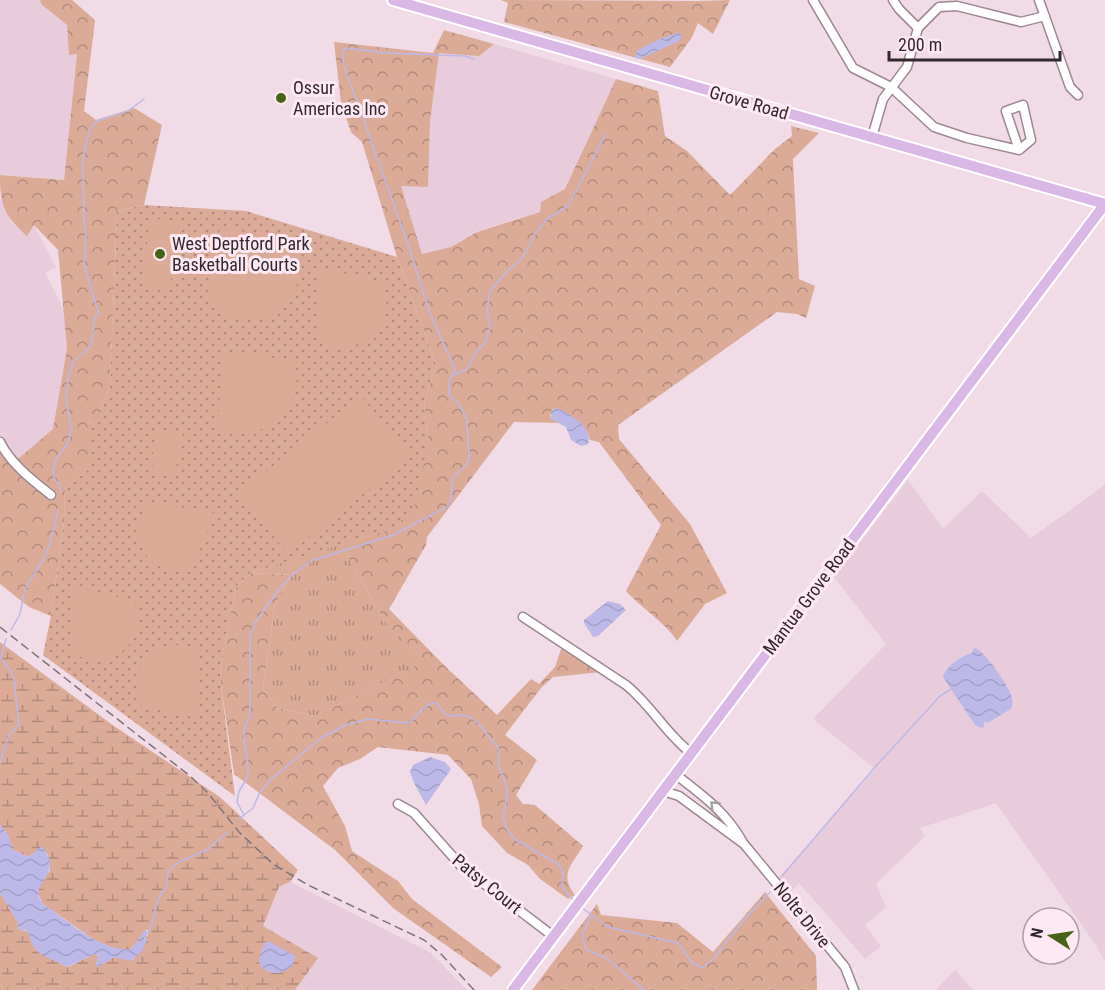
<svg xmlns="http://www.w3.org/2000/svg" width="1105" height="990" font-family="'Roboto Condensed',sans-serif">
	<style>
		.built { fill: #e8ccdb }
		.grass { fill: url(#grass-tufts) }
		.forest { fill: url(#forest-crowns) }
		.wetland { fill: url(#wetland-marsh) }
		.park { fill: url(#park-dots) }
		.pitch { fill: #dbab98 }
		.water { fill: url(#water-waves) }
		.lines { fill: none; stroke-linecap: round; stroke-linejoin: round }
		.stream { stroke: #bcb9e8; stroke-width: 1.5 }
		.minor-casing { stroke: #9c8892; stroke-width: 11 }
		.major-casing { stroke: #fff; stroke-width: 14 }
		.minor { stroke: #fff; stroke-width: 8 }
		.major { stroke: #d9b8e5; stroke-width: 10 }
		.rail { stroke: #80737a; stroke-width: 1.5; stroke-dasharray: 9 4.5; stroke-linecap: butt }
		.oneway { stroke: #a29fa0 }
		.poi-dot { fill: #476315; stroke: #fde8f3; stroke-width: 2 }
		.labels { text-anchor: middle; stroke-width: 6; stroke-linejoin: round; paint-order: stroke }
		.poi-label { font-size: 18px; fill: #31292d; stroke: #fde8f3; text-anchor: start }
		.street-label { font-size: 18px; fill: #31292d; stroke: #fde8f3 }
	</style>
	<defs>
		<pattern id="grass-tufts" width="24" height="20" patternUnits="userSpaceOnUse" patternTransform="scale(1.5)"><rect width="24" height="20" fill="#dbab98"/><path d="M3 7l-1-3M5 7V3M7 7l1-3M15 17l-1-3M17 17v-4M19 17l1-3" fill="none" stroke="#b28b7c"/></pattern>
		<pattern id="forest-crowns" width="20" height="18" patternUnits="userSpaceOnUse" patternTransform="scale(1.5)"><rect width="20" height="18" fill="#dbab98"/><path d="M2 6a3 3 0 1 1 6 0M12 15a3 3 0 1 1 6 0" fill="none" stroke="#b28b7c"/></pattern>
		<pattern id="wetland-marsh" width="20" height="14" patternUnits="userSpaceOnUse" patternTransform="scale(1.5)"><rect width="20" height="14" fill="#dbab98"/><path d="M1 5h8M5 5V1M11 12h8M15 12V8" fill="none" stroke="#b28b7c"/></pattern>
		<pattern id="park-dots" width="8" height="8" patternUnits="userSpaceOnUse" patternTransform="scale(1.5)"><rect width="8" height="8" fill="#dbab98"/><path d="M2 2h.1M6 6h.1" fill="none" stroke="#b28b7c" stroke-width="1.8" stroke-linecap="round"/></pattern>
		<pattern id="water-waves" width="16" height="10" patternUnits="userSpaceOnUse" patternTransform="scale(1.5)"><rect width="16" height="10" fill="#bcb9e8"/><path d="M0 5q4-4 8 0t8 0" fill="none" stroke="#a29fc7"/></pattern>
	</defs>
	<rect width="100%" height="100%" fill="#f0dbe6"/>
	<path class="built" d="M0 0H40L41 4 67 25 69 55 77 54 64 180 0 175Z
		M494 44 616 79 565 189 541 202 540 212 477 231 451 247 422 254 401 186H428L430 122 439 52 479 56Z
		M0 198 12 223 27 235 34 225 56 267 45 273 64 310 67 348 53 429 20 457 9 463 0 452Z
		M908 480 943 529 982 491 1031 538 1105 485V962L1096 945 996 803 920 828 925 836 876 884 886 907 865 925 881 946 865 959 799 883 785 897 774 883 875 769 813 719 886 644 834 577Z
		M291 881 294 884 431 953 467 990H295L297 988 263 926 279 887Z
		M955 970 973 990H936Z"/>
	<path class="grass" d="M341 544 384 620 424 662 315 716 277 708 263 689 275 605 291 575 250 573Z"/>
	<path class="forest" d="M40 0H72L95 20 84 111 96 120 134 108 162 125 144 205 117 211 110 386 101 408 89 423V469L65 488 64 522 51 616 29 607 0 584V452L10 463 20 457 53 429 67 348 58 250 34 225 27 236C4 216 0 205 0 175L64 180 77 54 69 55 67 25 41 4Z
		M501 0 700 1 730 0 713 34 698 23 691 39 670 67 504 22 508 3Z
		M444 30 494 44 479 56 439 53 430 122 428 187 401 186 422 254 451 247 477 232 540 212 541 202 565 189 616 79 658 91 665 136 687 151 730 195 775 149 792 136 791 126 819 133 793 159 799 279 815 286 806 318 797 314 777 312 618 425 619 439 690 524 727 593 705 604 677 641C664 621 642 609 626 591L661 525 599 442 590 440C586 422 568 415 553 409L550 415 551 419 559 423 514 422 427 537 426 545 389 609 447 668 497 715 531 679 539 684 555 667 562 646 601 672 553 677 541 688 505 735 537 760 516 795 523 804 535 805 583 846C571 866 559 874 575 895L568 899 540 879 528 865 507 853 482 826 479 804 471 779 448 755 378 747 360 759 338 768 323 786 345 826 352 851 398 881 412 899 502 967 491 977 393 908 335 850 234 774 220 678 222 656 236 587 250 573 291 575 275 605 263 689 277 708 315 716 423 662 384 620 341 544 391 529 428 444 424 402 436 365 397 257 362 142 351 132 341 103 334 42 433 53Z
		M765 892 816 956 817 990H532L597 904 601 915 677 923 713 952Z"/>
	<path class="wetland" d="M0 642 114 726 220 797 298 870 291 881 279 887 263 926 318 958 295 990H0V893L17 921 18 929 28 932 37 951 68 967 94 954 98 956 96 965 98 967 114 957 133 960 147 940 144 938 148 935V930H146L130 950 117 949 97 942 43 904 38 894 39 886 50 870 48 854 36 852 28 857 13 850 6 832 0 825Z"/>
	<path class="park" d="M144 205 246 211 397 257 436 365 424 402 428 444 414 510 391 529 250 573 236 587 222 656 220 678 235 796 43 655 51 616 64 522 65 488 89 469V423L101 408 110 386 117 211Z"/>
	<path class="pitch" d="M150 218 179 222 170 290 142 286Z
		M220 227 292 241C323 297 252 349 208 301Z
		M319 268 383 282C399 326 358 362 317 342Z
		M224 351 295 361C306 409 263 447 217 428Z
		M361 396 410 457 288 554 239 493Z
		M158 429 183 434 174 477 152 473 153 466 151 463Z
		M149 502 215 513 191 571C149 579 123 535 149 502Z
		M74 587 135 601C150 641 111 674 74 654Z
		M178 645 190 647 200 651V719L139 705C128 675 147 647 178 645Z"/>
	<path class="water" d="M677 33 682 35 679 41 640 59 635 58 636 51 662 38Z
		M556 408C569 413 594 428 588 444L581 446 571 440 566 427 551 419V411Z
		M608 601 620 604 626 610 598 636 593 637 584 623V620Z
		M974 648C983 648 1010 687 1012 698 1013 701 1012 705 1012 708L988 723 984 722V727L981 728 975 725 943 677C946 667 962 655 972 653Z
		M430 757 445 762 451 769 426 805 414 783 410 772 413 765Z
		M0 825 6 832 13 850 28 857 42 846C66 878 25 882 43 904 67 920 102 953 131 949L144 931H150L144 938 147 940 141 952 131 961 114 957 98 967 96 965 98 956 94 954 67 967C57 961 44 958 36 950 28 943 33 928 18 930L17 921 0 893Z
		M268 941 295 956C294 979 256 978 259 957 260 953 263 947 264 943Z"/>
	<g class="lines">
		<path class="stream" d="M455 375 467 369 476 352 486 342 490 327 487 311 490 291 507 271 522 259 535 234 547 219 568 206 606 134
			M60 492V486L55 480 53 471 56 459 68 443 71 428 66 398 68 379 74 360 87 351 91 345 95 318 99 313 91 290 84 262 86 237 84 223 83 160 86 143 90 129 97 121 128 111 144 99
			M11 630 20 614 25 589 44 558 51 541 58 510
			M0 762 9 735 19 724 14 680 11 671 1 658 6 639
			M244 815 237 802 239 791 248 777 247 758 244 741V731L250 713V635L255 623 279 589 293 574 313 560 391 536 447 507 451 499 453 477 467 464 469 458 467 420 459 404 450 396 449 390V382L455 369 429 311 408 244 343 63V51L346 48 386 53 465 56 474 59
			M239 819 253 808 260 792 271 779 321 738 346 725 368 719 408 723C417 718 421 708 430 704 440 699 440 712 447 715 454 717 460 714 467 716 478 718 488 738 497 746L499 750V767L508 791 503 817 507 830 516 840 558 864 563 871 562 887 575 902
			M782 876 876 766 940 696 951 689
			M581 907 608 927 678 943 692 963 702 968 714 958 743 921 770 892
			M591 915 582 936 587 950 608 959 644 990
			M149 932 157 904 162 891 166 888 168 872 171 868 181 861 207 850 227 832"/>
		<defs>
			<path id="minor" d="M813 0 853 68 891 87 934 127 967 138 1019 150 1031 140 1023 105 1006 111 1019 150
				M893 0 899 9 918 28
				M1039 0 1070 87 1078 95
				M872 137 883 99 907 67 918 28 939 7 957 6 1021 22 1045 16
				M0 442C11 464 32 480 51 495
				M523 617 626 685C651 705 666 734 691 753
				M675 774C701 794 726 812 742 841
				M663 791 679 796 744 844 845 967 854 990
				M398 804 414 813 462 867 553 936"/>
			<path id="major" d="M393 0 1105 204
				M513 990 1105 204"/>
		</defs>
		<use href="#minor" class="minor-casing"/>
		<use href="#major" class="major-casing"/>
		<use href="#minor" class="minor"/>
		<use href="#major" class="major"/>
		<path class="rail" d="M0 627 190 776 208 793 239 832 273 864 308 885 424 940 442 955 474 990"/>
	</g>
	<defs><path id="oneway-chevron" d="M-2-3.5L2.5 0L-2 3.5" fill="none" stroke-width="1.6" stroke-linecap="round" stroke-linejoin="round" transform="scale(1.5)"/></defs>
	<use class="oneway" href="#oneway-chevron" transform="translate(714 805) rotate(-136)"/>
	<g class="poi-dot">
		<circle cx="281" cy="98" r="6"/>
		<circle cx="160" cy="254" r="6"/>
	</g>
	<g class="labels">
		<g class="poi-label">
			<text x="293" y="94">Ossur<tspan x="293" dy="21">Americas Inc</tspan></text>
			<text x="172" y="250">West Deptford Park<tspan x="172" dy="21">Basketball Courts</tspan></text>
		</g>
		<g class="street-label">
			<text transform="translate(749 103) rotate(16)" y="6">Grove Road</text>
			<text transform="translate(809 597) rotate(-53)" y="6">Mantua Grove Road</text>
			<text transform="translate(487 884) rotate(39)" y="6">Patsy Court</text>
			<text transform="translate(802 915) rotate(51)" y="6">Nolte Drive</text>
		</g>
	</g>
	<g transform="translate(1051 936) rotate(282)"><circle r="28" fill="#fde8f3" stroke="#ab9ca4" stroke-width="1.5"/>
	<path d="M0-4.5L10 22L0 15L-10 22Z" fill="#476315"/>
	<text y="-9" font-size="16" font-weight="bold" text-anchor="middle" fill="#31292d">N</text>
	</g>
	<path d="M889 51v9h171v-9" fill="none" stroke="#31292d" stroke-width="3"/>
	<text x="898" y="51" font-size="18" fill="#31292d" stroke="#fde8f3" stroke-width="4.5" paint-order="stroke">200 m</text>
</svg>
